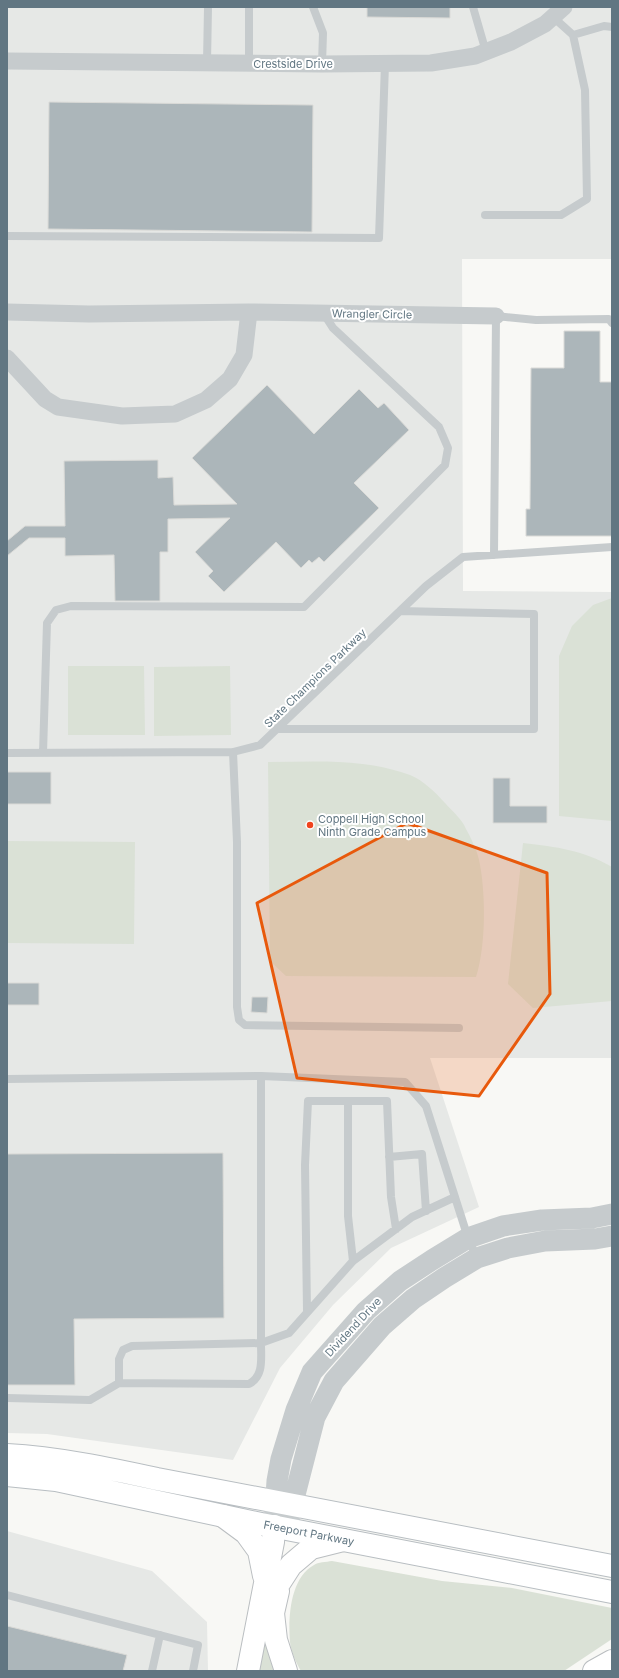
<svg xmlns="http://www.w3.org/2000/svg" width="619" height="1678" font-family="Inter,sans-serif">
	<style>
		.built { fill: #e6e8e6 }
		.green { fill: #dae1d6 }
		.building { fill: #acb6ba; stroke: #dadad7 }
		.lines { fill: none; stroke-linecap: round; stroke-linejoin: round }
		.secondary-casing { stroke: #b8bec2; stroke-width: 24 }
		.motorway-casing { stroke: #babec1; stroke-width: 24 }
		.service { stroke: #c6cbcd; stroke-width: 8 }
		.minor { stroke: #c6cbcd; stroke-width: 17 }
		.tertiary { stroke: #c6cbcd; stroke-width: 21 }
		.secondary { stroke: #fff; stroke-width: 22 }
		.motorway { stroke: #fff; stroke-width: 22 }
		.marked { fill: #e8590c; fill-opacity: 0.2; stroke: #e8590c; stroke-width: 3; stroke-linejoin: round }
		.poi-dot { fill: #f0441e; stroke: #fff; stroke-width: 1.5 }
		.labels { text-anchor: middle; stroke-width: 4; stroke-linejoin: round; paint-order: stroke }
		.street-label { font-size: 11px; fill: #617682; stroke: #fff }
		.poi-label { font-size: 11px; fill: #617682; stroke: #fff; text-anchor: start }
	</style>
	<rect width="100%" height="100%" fill="#f8f8f5"/>
	<path class="built" d="M7 7H612V259H462L463 591 612 592V1058H430L479 1207 391 1248 333 1305 280 1368 233 1460 47 1434 7 1433Z
		M7 1531 152 1571 207 1622 208 1671H7Z"/>
	<path class="green" d="M612 598V821L559 816V656L572 626 593 605Z
		M68 666H144L145 735H68Z
		M230 666 231 735 154 736V667Z
		M268 762C316 762 364 758 410 775 423 780 436 793 445 803 452 811 462 819 466 829 471 838 477 850 479 860 486 892 486 946 476 977L286 976 270 961Z
		M7 841 135 842 134 944 7 943Z
		M523 843C557 847 583 850 612 867V1001L533 1008 508 984Z
		M332 1561 442 1581 512 1588 612 1608V1639L564 1671H301C296 1663 291 1651 290 1642 288 1618 290 1578 314 1565 318 1562 326 1562 332 1561Z
		M269 1605 281 1671H256Z"/>
	<path class="building" d="M367 7H450V18L367 17Z
		M49 102 313 105 312 232 48 229Z
		M564 331H600V382H612V536H526V509H530L531 368H564Z
		M267 385 314 434 359 389 378 408 384 403 409 430 354 483 379 508 324 562 319 557 312 563 309 560 301 568 276 542 224 592 208 576 213 571 195 552 230 518 168 519V552H160V601H115L114 555 65 556V538H29L7 556V541L25 526H65L64 461 158 460V478L173 477 174 505 237 504 192 458Z
		M7 772H51V804H7Z
		M493 778H510V806H547V823H493Z
		M7 983H39V1005H7Z
		M252 997H268L267 1013 251 1012Z
		M223 1153 224 1318 74 1319 75 1385H7V1154Z
		M7 1626 127 1655 123 1671H7Z"/>
	<g class="lines">
		<defs>
			<path id="secondary" d="M7 1455C58 1458 107 1468 157 1479L612 1566
				M7 1475 56 1480 261 1524 612 1592"/>
			<path id="motorway" d="M223 1516 246 1533 259 1551 264 1576
				M280 1582 291 1565 311 1548 343 1540
				M278 1591 273 1613 276 1640 286 1671
				M248 1671 273 1542 274 1526
				M594 1671 612 1661"/>
		</defs>
		<use href="#secondary" class="secondary-casing"/>
		<use href="#motorway" class="motorway-casing"/>
		<path class="service" d="M313 7 323 33 322 64
			M473 7 486 52
			M573 35 604 26 612 27
			M207 63 208 7
			M249 63V7
			M485 215H561L587 199 585 90 573 35 553 17
			M7 236 379 238 385 64
			M494 555 496 316 536 320 609 319 612 323
			M277 729H534V614L400 611
			M233 752 237 842V1007L239 1020 245 1025 459 1028
			M7 753 233 752 260 745 426 586 463 557 612 547
			M43 753 47 623 56 610 71 606 304 607 445 465 448 448 439 427 333 328 324 314
			M7 1079 261 1076 405 1082 426 1106 468 1238 477 1258
			M348 1101V1216L353 1261
			M389 1157 422 1154 426 1211
			M307 1311 305 1165 308 1101H387L391 1197 396 1229
			M119 1383V1359L123 1350 132 1346 261 1343V1076
			M7 1398 90 1400 119 1383 249 1384C264 1376 261 1359 261 1343L289 1333 353 1261 412 1217 455 1197
			M7 1595 198 1645 193 1671
			M152 1671 160 1635"/>
		<path class="minor" d="M7 61 322 64 431 63 475 56 511 42 545 24 564 7
			M7 312 89 314 249 312 496 316
			M7 358 45 399 58 407 122 416 175 414 206 400 230 379 244 355 249 312"/>
		<path class="tertiary" d="M288 1522 315 1417 334 1381 382 1326 413 1299 444 1278 477 1258 508 1248 545 1241 595 1239 612 1236
			M274 1526 277 1481 281 1459 296 1410 312 1372 366 1311 400 1281 432 1260 468 1238 503 1226 542 1220 592 1218 612 1214"/>
		<use href="#secondary" class="secondary"/>
		<use href="#motorway" class="motorway"/>
	</g>
	<path class="marked" d="M407 823 547 873 550 994 479 1096 297 1078 257 903Z"/>
	<circle class="poi-dot" cx="310" cy="825" r="4"/>
	<g class="labels">
		<g class="street-label">
			<text x="293" y="68">Crestside Drive</text>
			<text transform="translate(372 314) rotate(1)" y="4">Wrangler Circle</text>
			<text transform="translate(315 678) rotate(-44)" y="4">State Champions Parkway</text>
			<text transform="translate(353 1327) rotate(-47)" y="4">Dividend Drive</text>
			<text transform="translate(309 1533) rotate(11)" y="4">Freeport Parkway</text>
		</g>
		<g class="poi-label">
			<text x="318" y="823">Coppell High School<tspan x="318" dy="13">Ninth Grade Campus</tspan></text>
		</g>
	</g>
	<rect width="619" height="1678" fill="none" stroke="#617682" stroke-width="16"/>
</svg>
